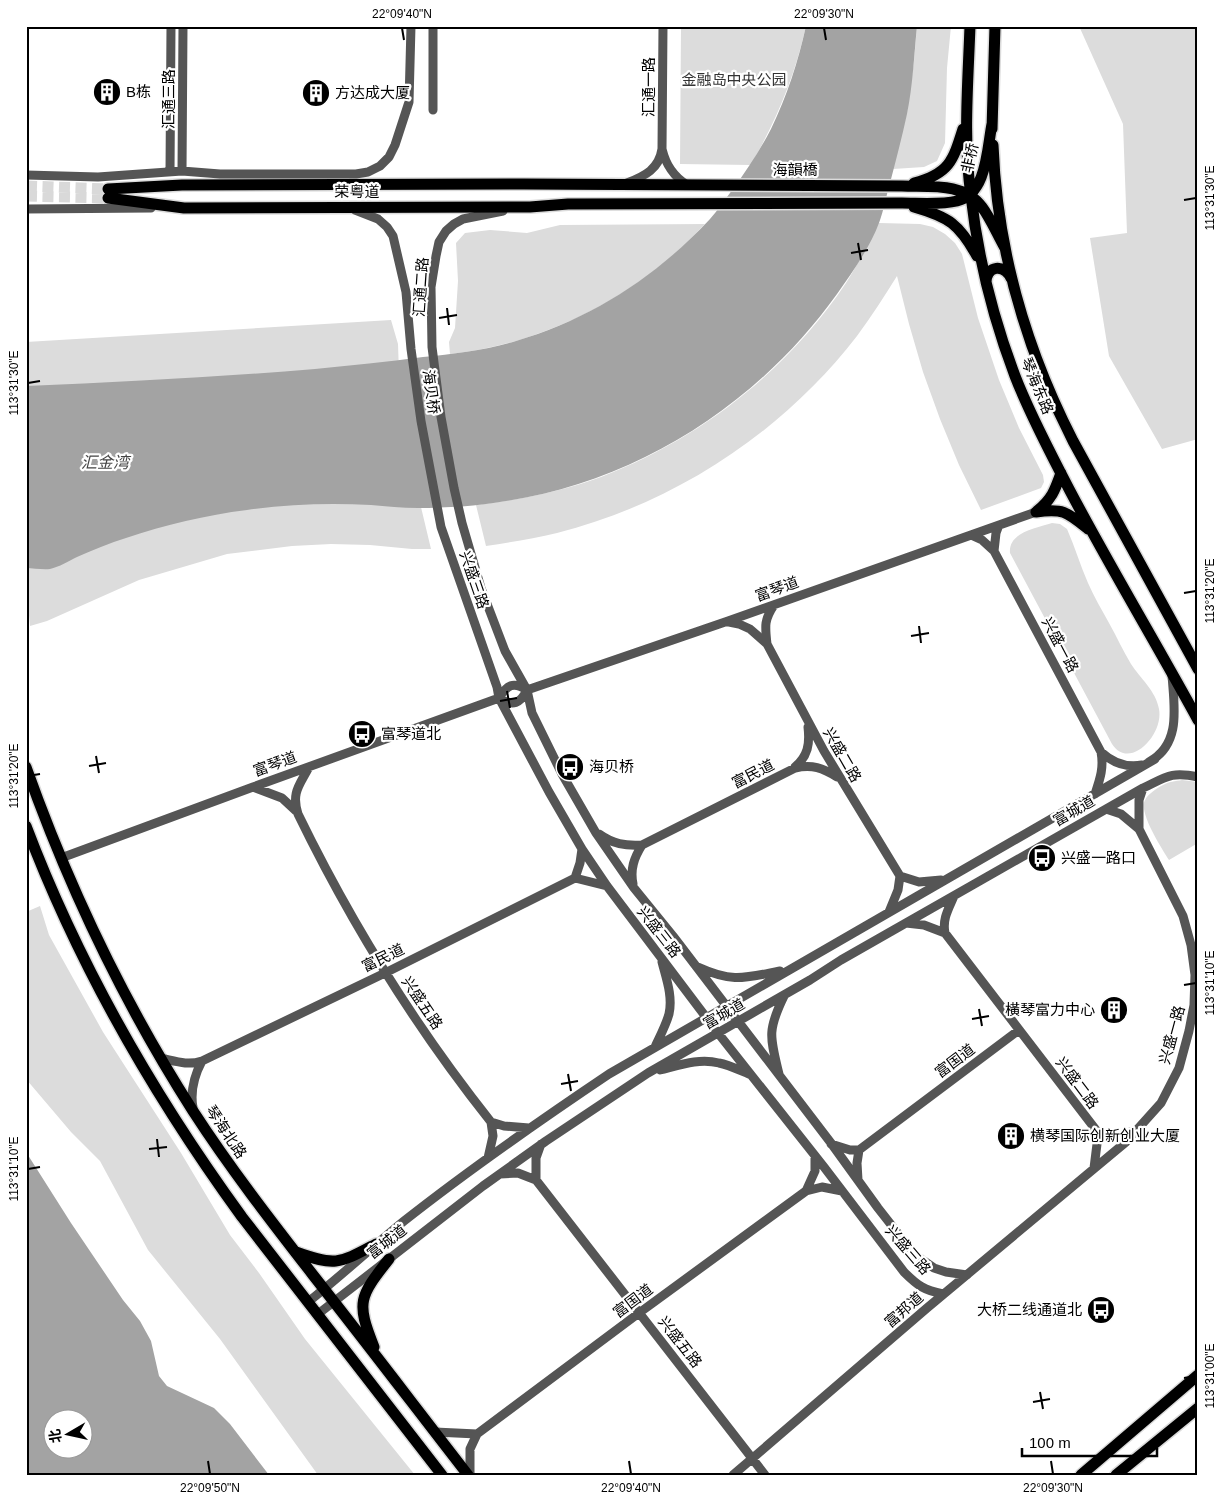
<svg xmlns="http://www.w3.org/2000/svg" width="1224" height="1501" font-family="Arial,'Noto Sans SC',sans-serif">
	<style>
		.green { fill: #dcdcdc }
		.water { fill: #a3a3a3; fill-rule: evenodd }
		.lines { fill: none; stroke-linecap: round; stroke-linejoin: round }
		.major-tunnel { stroke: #d9d9d9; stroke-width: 11; stroke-dasharray: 11 5.5; stroke-linecap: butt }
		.major-casing { stroke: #dbdbdb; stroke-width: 14 }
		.minor { stroke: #555; stroke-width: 9 }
		.major { stroke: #000; stroke-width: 11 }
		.ticks { fill: none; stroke: #000; stroke-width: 2 }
		.labels { text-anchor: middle; stroke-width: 4.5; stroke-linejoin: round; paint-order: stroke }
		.park-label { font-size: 15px; fill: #333; stroke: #fff }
		.street-label { font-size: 15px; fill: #000; stroke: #fff }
		.poi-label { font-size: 15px; fill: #000; stroke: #fff; text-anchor: start }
		.water-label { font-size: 16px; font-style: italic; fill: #444; stroke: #fff }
		.neatline { fill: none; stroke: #000; stroke-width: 2 }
		.ticks-label { font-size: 12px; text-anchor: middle; fill: #000 }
	</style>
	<rect width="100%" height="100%" fill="#fff"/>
	<path class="green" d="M681 26H806C794 79 777 118 751 165L680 164Z
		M917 26H951L947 68 945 143 937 161 924 167 893 169 907 112 914 61Z
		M1079 26H1198V439L1162 449 1109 356 1090 238 1127 233 1123 124Z
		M879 223 920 224 933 227 945 234 955 243 962 254 978 318 999 380 1019 428 1043 475 1044 482 1041 488 981 510 959 465 940 419 923 372 909 324 897 276C884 297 871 317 857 336 782 433 675 503 557 533 534 539 510 542 486 546L476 505C518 500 560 492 601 477 700 439 787 371 846 283 858 264 868 243 879 223Z
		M705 224C696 233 688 242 678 251 615 307 534 345 450 354L449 342 455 328 458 281 456 243 465 233 490 230 527 233 560 225Z
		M391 320 398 344 400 402 415 482 431 549H412L370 545 331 544 292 546 227 554 139 580 47 621 30 626 26 583V342Z
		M1052 523 1060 524 1067 529C1075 547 1080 565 1088 583 1094 597 1102 610 1109 623 1117 637 1123 651 1131 664 1140 678 1156 691 1159 709 1164 735 1129 771 1112 744L1010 553C1008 532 1037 528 1052 523Z
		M1182 780 1198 782V843L1169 860C1162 849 1138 812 1145 800 1148 794 1157 788 1163 785 1168 782 1176 781 1182 780Z
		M40 906 49 935 103 1032 181 1153 230 1235 259 1273 305 1339 415 1475H318L220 1339 148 1250 100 1161 71 1132 26 1079V912Z"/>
	<path class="water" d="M806 26H917C914 55 913 85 907 114 902 137 896 160 890 183 886 196 884 210 879 223 870 247 852 273 837 294 759 403 639 481 506 501 477 506 447 508 418 508 402 508 386 506 371 505 330 503 288 504 247 510 206 515 165 525 126 538 110 543 93 550 77 557 69 561 59 567 50 569 43 570 33 568 26 568V386C123 382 219 377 315 369 351 365 387 362 423 357 454 354 486 350 516 341 591 319 657 276 710 219 718 210 725 199 733 189 747 170 760 150 771 129 787 96 798 62 806 26Z
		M26 1152 71 1223 123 1300 140 1321 151 1341 159 1376 167 1386 214 1408 230 1424 269 1475H26ZM52 1418H82V1448H52Z"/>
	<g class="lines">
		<path class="major-tunnel" d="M26 186 108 189
			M26 196 108 198"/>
		<defs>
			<path id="major" d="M970 26C968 83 963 140 971 196 978 258 993 318 1015 376 1030 415 1050 452 1069 489 1110 567 1156 643 1198 720
				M992 129 995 26
				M993 145C997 249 1026 349 1073 441L1198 669
				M914 183C949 174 953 161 963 129
				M108 189 182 185 524 184 902 186C930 187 964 182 982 207 991 219 997 234 1005 248
				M108 198 184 208 530 207 568 204 902 203C919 203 941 205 957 201 987 194 987 149 992 124
				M914 207C949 217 959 224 977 256
				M986 282C987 265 1004 264 1011 278
				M1037 511C1052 499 1055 490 1061 473
				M1036 512C1063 508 1067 512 1088 529
				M26 767C69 888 124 1003 193 1111 230 1168 271 1221 313 1275 365 1341 416 1408 468 1475
				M26 826C79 966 154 1096 242 1217L442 1475
				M296 1252C336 1267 340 1263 376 1244
				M374 1347C356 1302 359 1297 389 1259
				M1081 1475 1198 1375
				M1116 1475 1198 1408"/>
		</defs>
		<use href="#major" class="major-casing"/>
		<path class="minor" d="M663 26 662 149C666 165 673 176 687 185
			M433 110V26
			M182 171 183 26
			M170 172 171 26
			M26 175 98 177 182 171 220 174H356L368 172 380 166 389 157 395 145 409 102 411 26
			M627 183C645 176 659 169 662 149
			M26 209 151 208
			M355 210 378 219 387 227 393 236 406 292 411 349 421 421 441 527 497 687 499 698 549 792 582 849 607 886 718 1033 824 1167 904 1272C918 1286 924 1290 943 1294
			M503 211 463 219 454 224 446 231 439 242 436 256 431 287 432 347 441 417 454 488 462 523 481 588 505 651 527 690 532 713 562 774 596 833 634 888 673 936 831 1143 878 1208 914 1254 934 1268 946 1272 967 1275
			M971 535 982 540 994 551 1101 752C1104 768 1100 779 1095 794
			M994 551 996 533 999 525
			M729 622 739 624 750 629 767 644 824 751 900 876 919 882 941 880
			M767 644C765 626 764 620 774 605
			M527 690 728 621 1036 512
			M499 698C507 685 513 681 527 690
			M500 699C513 706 520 704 527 690
			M1101 752C1113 763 1126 768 1142 765
			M1149 762C1182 744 1174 706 1172 675
			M309 767C300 785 291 792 298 814 352 925 414 1025 491 1122L504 1126 529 1128
			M795 767C808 756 810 744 808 727
			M253 787 282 798 296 811
			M1106 809 1121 814 1139 829V800L1143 788
			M599 834C613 844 625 846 642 845L795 768C812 764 823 768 837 777
			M61 858 253 787 499 698
			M575 878 607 886
			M575 878 580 863 582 849
			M633 884C630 869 634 858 642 845
			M889 912 898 890 900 876
			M906 923 924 925 945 933 1096 1130 1106 1136 1120 1135 1137 1130
			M945 933C942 919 949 908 954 896
			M698 967C733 983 744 978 780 971
			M655 1047C660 1036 666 1025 669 1014 673 996 666 978 662 962
			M160 1058C175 1061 187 1066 202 1061L385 973 575 878
			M660 1070C680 1065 699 1058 719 1063 729 1065 739 1070 749 1074
			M779 1074C770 1037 767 1031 784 996
			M193 1108C190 1091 194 1076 202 1061
			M831 1144 850 1150H859L857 1163 858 1180
			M859 1150 1019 1030
			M815 1156V1171L806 1191 822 1187 842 1191
			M488 1158 493 1136 491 1122
			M1094 1168 1097 1144 1096 1130
			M500 1174 518 1173 536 1180 765 1475
			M536 1180V1158L541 1144
			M308 1302C341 1276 372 1247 404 1221 470 1169 539 1121 609 1074L1155 759
			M318 1314 483 1186 546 1141 648 1073 810 980 841 960 1143 788C1166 777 1171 771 1198 777
			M435 1432 477 1434
			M470 1475V1449L477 1434 639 1313 806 1191
			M733 1475 927 1308 1126 1142 1161 1103 1179 1068 1189 1031 1194 1005 1195 975 1191 945 1183 916 1139 829"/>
		<use href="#major" class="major"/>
	</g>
	<path class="ticks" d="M402 28 404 40M824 28 826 40M1184 200 1196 198M858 243 861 260M851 253 868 250M447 308 449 325M439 318 457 315M28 383 40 381M1184 593 1196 591M919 626 921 643M911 636 929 633M507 691 510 708M500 701 517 698M96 756 99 773M89 766 106 763M28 776 40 774M1184 985 1196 983M979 1009 982 1026M972 1019 989 1016M568 1074 571 1091M561 1084 578 1081M157 1139 159 1157M149 1149 167 1147M28 1169 40 1167M1184 1378 1196 1376M1040 1392 1043 1409M1033 1402 1050 1399M208 1461 210 1474M629 1461 631 1474M1051 1461 1053 1474"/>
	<defs>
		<symbol id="building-disc" viewBox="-11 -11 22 22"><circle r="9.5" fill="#000" stroke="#fff"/><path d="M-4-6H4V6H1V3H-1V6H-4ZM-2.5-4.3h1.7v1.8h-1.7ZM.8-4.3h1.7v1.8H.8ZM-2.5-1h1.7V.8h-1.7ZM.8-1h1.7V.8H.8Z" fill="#fff"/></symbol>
		<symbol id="bus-disc" viewBox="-11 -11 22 22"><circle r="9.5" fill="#000" stroke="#fff"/><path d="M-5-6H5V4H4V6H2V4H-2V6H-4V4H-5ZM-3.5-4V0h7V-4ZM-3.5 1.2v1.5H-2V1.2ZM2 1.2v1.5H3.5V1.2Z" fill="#fff"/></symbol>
	</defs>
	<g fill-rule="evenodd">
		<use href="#building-disc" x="91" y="76" width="32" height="32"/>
		<use href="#building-disc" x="300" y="77" width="32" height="32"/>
		<use href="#bus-disc" x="346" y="718" width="32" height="32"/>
		<use href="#bus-disc" x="554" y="751" width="32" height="32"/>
		<use href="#bus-disc" x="1026" y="842" width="32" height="32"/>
		<use href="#building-disc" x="1098" y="994" width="32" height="32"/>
		<use href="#building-disc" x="995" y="1120" width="32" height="32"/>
		<use href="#bus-disc" x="1085" y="1294" width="32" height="32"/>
	</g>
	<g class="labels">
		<g class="park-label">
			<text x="734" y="85">金融岛中央公园</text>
		</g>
		<g class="street-label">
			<text transform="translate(649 87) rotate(-90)" y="5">汇通一路</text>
			<text transform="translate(169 99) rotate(-90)" y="5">汇通三路</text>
			<text transform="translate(970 158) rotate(-78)" y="5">非桥</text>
			<text x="795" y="175">海韻橋</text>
			<text x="357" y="197">荣粤道</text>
			<text transform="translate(421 287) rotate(-86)" y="5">汇通二路</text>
			<text transform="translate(1037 386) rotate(67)" y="5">琴海东路</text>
			<text transform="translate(431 392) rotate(82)" y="5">海贝桥</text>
			<text transform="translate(474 580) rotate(71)" y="5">兴盛三路</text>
			<text transform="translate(777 589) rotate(-20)" y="5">富琴道</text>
			<text transform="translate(1060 645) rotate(62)" y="5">兴盛一路</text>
			<text transform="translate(842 755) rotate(60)" y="5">兴盛二路</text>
			<text transform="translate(275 764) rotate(-20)" y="5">富琴道</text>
			<text transform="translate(753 774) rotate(-27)" y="5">富民道</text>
			<text transform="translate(1074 811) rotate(-30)" y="5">富城道</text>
			<text transform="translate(659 932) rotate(52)" y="5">兴盛三路</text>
			<text transform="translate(383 958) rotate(-26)" y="5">富民道</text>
			<text transform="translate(422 1003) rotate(56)" y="5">兴盛五路</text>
			<text transform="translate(724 1014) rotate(-30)" y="5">富城道</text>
			<text transform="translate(1172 1035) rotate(-75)" y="5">兴盛一路</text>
			<text transform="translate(955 1061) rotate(-37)" y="5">富国道</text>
			<text transform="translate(1077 1083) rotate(53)" y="5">兴盛二路</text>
			<text transform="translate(226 1132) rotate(56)" y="5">琴海北路</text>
			<text transform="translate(387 1242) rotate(-38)" y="5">富城道</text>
			<text transform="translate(908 1250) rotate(49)" y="5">兴盛三路</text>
			<text transform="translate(633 1301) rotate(-37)" y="5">富国道</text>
			<text transform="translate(904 1310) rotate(-41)" y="5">富邦道</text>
			<text transform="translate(680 1342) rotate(52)" y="5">兴盛五路</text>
		</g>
		<g class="poi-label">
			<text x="126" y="97">B栋</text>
			<text x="335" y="98">方达成大厦</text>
			<text x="381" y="739">富琴道北</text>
			<text x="589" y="772">海贝桥</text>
			<text x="1061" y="863">兴盛一路口</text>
			<text x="1095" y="1015" text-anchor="end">橫琴富力中心</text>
			<text x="1030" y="1141">横琴国际创新创业大厦</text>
			<text x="1082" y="1315" text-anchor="end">大桥二线通道北</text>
		</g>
		<g class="water-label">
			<text x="105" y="468">汇金湾</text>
		</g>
	</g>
	<rect width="1224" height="1501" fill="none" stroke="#ffffff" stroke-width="55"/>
	<g transform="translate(68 1434) rotate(261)"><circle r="24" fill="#ffffff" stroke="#999999"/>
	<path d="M0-4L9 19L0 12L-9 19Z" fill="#000000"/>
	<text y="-8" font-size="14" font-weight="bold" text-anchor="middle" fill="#000000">北</text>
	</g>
	<path d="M1022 1448v8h135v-8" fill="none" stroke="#000000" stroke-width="2.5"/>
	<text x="1029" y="1448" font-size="15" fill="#000000" stroke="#ffffff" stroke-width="4" paint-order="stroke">100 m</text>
	<rect x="28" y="28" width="1168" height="1446" class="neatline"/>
	<g class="ticks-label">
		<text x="402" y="18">22°09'40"N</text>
		<text x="824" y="18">22°09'30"N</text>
		<text transform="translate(1210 198) rotate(-90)" y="4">113°31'30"E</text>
		<text transform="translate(14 383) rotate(-90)" y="4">113°31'30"E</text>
		<text transform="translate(1210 591) rotate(-90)" y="4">113°31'20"E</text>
		<text transform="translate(14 776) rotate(-90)" y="4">113°31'20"E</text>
		<text transform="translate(1210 983) rotate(-90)" y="4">113°31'10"E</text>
		<text transform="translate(14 1169) rotate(-90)" y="4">113°31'10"E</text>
		<text transform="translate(1210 1376) rotate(-90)" y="4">113°31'00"E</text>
		<text x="210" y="1492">22°09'50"N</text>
		<text x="631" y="1492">22°09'40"N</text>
		<text x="1053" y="1492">22°09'30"N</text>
	</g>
</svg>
